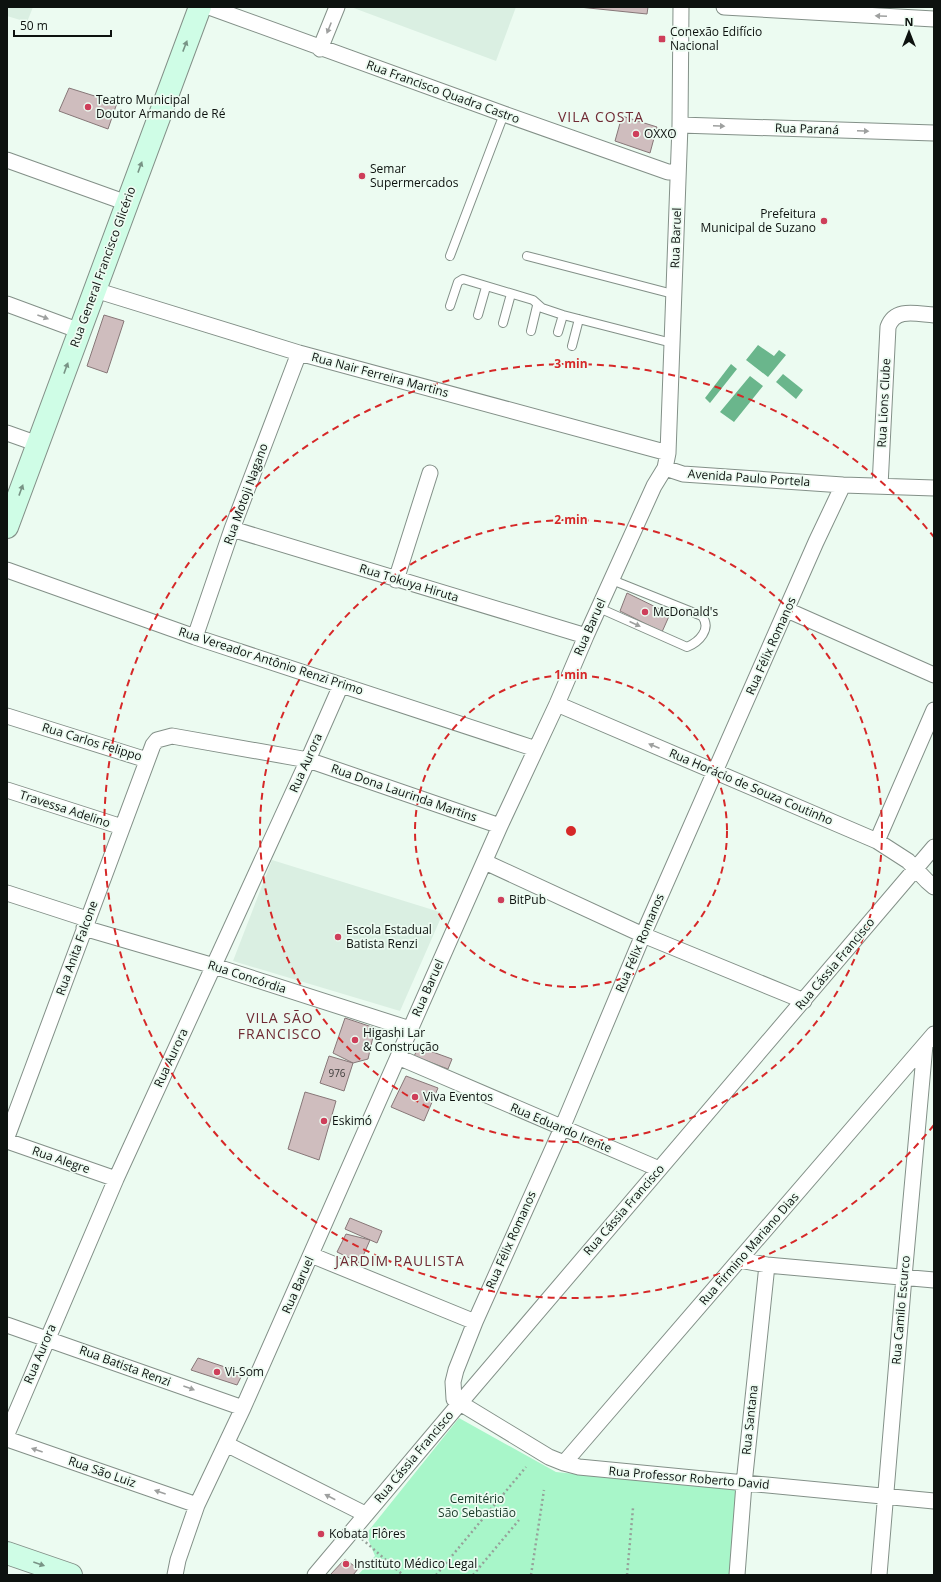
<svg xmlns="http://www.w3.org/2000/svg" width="941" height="1582" font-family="'Open Sans',sans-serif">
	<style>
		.built { fill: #daefe2 }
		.green { fill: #a8f6c9 }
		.water { fill: #6ab68c }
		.building { fill: #cfbdbe; stroke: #877778 }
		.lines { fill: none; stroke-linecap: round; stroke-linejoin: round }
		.lane-casing { stroke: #839088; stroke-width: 10 }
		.street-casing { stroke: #839088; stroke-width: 17 }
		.secondary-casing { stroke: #839088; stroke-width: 24 }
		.path { stroke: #96a19a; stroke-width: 2.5; stroke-dasharray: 2 3; stroke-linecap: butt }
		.lane { stroke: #fff; stroke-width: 8 }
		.street { stroke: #fff; stroke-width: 15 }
		.secondary { stroke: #cffde6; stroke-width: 22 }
		.oneway { fill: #9ea09f }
		.oneway2 { fill: #789385 }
		.ring { fill: none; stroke: #d62828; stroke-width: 2; stroke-dasharray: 7 5 }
		.poi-dot { fill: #ce3e5a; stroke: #ecfbf1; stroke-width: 1.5 }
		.labels { text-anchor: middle; stroke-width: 3.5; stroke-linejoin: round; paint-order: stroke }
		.number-label { font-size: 10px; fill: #3e3d3b }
		.poi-label { font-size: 12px; fill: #0d120f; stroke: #ecfbf1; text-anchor: start }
		.street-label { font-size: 12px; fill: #0d120f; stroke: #ecfbf1 }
		.park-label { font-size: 12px; fill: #183a28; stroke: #ecfbf1 }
		.quarter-label { font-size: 14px; letter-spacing: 1px; fill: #702a34; stroke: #ecfbf1 }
		.centre { fill: #d62828; stroke: #ecfbf1; stroke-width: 2 }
		.ring-label { font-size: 12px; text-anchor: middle; font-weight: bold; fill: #d62828; stroke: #ecfbf1; stroke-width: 3.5; stroke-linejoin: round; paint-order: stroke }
	</style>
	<rect width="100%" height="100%" fill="#ecfbf1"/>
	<path class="built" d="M7 7H33L27 22 7 16Z
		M351 7H516L496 61Z
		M272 860 443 913 400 1011 233 961Z"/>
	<path class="green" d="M459 1418 556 1472 739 1490 732 1575H358L375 1556 366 1534Z"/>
	<path class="water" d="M758 345 774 356 779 350 786 355 768 377 746 360Z
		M731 364 737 369 710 403 705 398Z
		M783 374 803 390 796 399 776 382Z
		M750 376 763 386 734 422 720 412Z"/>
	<path class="building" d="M579 7H648L647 14Z
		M69 88 117 103 108 129 59 111Z
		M622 116 657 127 650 153 615 141Z
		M104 315 124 321 107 373 87 366Z
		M627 593 670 614 662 632 620 611Z
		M345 1018 375 1028 368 1059 353 1063 333 1053Z
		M419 1047 452 1059 448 1069 414 1056Z
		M329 1056 353 1063 344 1091 320 1083Z
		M406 1076 438 1088 424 1121 391 1107Z
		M305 1092 336 1101 319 1160 288 1149Z
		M350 1218 382 1231 377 1243 345 1229Z
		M346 1234 370 1240 360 1263 337 1252Z
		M198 1358 243 1373 237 1385 191 1370Z
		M345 1559 358 1569 353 1575H330Z"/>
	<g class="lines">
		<defs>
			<path id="lane" d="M450 256 504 114
				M527 256 673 294
				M450 306 458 282 463 279 533 300 542 308 563 315 672 343
				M478 315 486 287
				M503 323 511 294
				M531 331 537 306
				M558 332 563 315
				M572 346 579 319
				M599 608 687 647C699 642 712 629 702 616L612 580"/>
			<path id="street" d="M209 7 504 114 668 172H678
				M724 7 934 19
				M320 49 337 7
				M680 125 934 133
				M7 160 127 203
				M95 290 299 353 668 453
				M7 304 80 331
				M7 433 38 444
				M665 468 683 474 843 485 934 488
				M843 485 816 542 643 935 562 1128 475 1322 456 1370 453 1382 454 1399 460 1403 549 1457 564 1463 579 1467 934 1501
				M880 486 888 327C895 307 917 314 934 315
				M232 529 586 636
				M7 570 195 637 536 749
				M396 580 430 473
				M787 610 934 675
				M195 637 232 529 299 353
				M557 704 877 841 908 861 927 881 934 887
				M7 716 147 760
				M7 790 122 827
				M877 841 934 710
				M485 862 643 935 804 1001
				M7 893 87 919
				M84 928 214 966 410 1029
				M398 1057 659 1169
				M7 1137 153 745 157 740 172 736 308 760 500 826
				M7 1141 116 1179
				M311 1255 475 1322
				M739 1260 767 1265 934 1280
				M7 1325 243 1408
				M7 1434 116 1179 308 760 341 685
				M7 1439 197 1505
				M226 1444 365 1514
				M564 1463 934 1034
				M175 1575 178 1560 197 1505 243 1408 500 826 557 704 586 636 654 486 665 468 668 453 680 125 681 7
				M315 1575 460 1403 934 847
				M737 1575 744 1484 767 1265
				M879 1575 904 1277 925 1045"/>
			<path id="secondary" d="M7 527 200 7
				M7 1553 71 1575"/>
		</defs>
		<use href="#lane" class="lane-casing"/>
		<use href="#street" class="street-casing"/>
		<use href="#secondary" class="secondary-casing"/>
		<path class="path" d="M362 1539 403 1575
			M436 1575 526 1467
			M473 1575 519 1520
			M531 1575 544 1490
			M627 1575 633 1508"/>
		<use href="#lane" class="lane"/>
		<use href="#street" class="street"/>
		<use href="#secondary" class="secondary"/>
	</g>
	<defs><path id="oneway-solid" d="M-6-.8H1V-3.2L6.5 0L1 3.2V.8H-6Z"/></defs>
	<g class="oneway">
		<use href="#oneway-solid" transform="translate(881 16) rotate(-177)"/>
		<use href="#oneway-solid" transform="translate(329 28) rotate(112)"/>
		<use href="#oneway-solid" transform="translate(719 126) rotate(2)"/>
		<use href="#oneway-solid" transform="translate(863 131) rotate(2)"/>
		<use href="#oneway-solid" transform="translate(43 317) rotate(20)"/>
		<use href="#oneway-solid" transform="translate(635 624) rotate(24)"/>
		<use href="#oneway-solid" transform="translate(654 746) rotate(-157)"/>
		<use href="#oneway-solid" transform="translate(189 1388) rotate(20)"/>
		<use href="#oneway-solid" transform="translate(37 1450) rotate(-161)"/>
		<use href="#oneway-solid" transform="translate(160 1492) rotate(-161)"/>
		<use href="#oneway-solid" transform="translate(330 1497) rotate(-153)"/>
	</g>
	<g class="oneway2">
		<use href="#oneway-solid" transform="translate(185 46) rotate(-69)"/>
		<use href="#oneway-solid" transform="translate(140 167) rotate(-70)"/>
		<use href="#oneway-solid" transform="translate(66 368) rotate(-70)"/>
		<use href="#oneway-solid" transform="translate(21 490) rotate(-70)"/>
		<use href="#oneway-solid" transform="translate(39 1564) rotate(19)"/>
	</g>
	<g class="ring">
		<circle cx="571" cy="831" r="156"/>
		<circle cx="571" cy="831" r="311"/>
		<path d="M934 1125A467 467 0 1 1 934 537"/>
	</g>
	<g class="poi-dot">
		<rect x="658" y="35" width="8" height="8" rx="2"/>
		<circle cx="88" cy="107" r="4"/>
		<circle cx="636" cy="134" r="4"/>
		<circle cx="362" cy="176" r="4"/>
		<circle cx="824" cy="221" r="4"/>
		<circle cx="645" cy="612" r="4"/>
		<circle cx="501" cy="900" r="4"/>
		<circle cx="338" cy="937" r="4"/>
		<circle cx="355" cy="1040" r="4"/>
		<circle cx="415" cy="1097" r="4"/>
		<circle cx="324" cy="1121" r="4"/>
		<circle cx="217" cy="1372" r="4"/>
		<circle cx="321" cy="1534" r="4"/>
		<circle cx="346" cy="1564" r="4"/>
	</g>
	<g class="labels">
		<g class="number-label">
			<text x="337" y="1077">976</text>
		</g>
		<g class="poi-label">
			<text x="670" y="36">Conexão Edifício<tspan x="670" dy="14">Nacional</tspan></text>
			<text x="96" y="104">Teatro Municipal<tspan x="96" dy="14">Doutor Armando de Ré</tspan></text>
			<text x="644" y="138">OXXO</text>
			<text x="370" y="173">Semar<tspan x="370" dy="14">Supermercados</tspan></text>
			<text x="816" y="218" text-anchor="end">Prefeitura<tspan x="816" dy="14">Municipal de Suzano</tspan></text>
			<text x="653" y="616">McDonald's</text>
			<text x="509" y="904">BitPub</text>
			<text x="346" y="934">Escola Estadual<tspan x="346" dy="14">Batista Renzi</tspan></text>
			<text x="363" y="1037">Higashi Lar<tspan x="363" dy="14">&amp; Construção</tspan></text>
			<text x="423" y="1101">Viva Eventos</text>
			<text x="332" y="1125">Eskimó</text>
			<text x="225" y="1376">Vi-Som</text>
			<text x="329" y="1538">Kobata Flôres</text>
			<text x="354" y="1568">Instituto Médico Legal</text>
		</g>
		<g class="street-label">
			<text transform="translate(443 92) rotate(20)" y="4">Rua Francisco Quadra Castro</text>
			<text transform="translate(807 129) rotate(2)" y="4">Rua Paraná</text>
			<text transform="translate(676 238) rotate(-88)" y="4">Rua Baruel</text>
			<text transform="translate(103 267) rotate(-70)" y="4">Rua General Francisco Glicério</text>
			<text transform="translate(380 375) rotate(15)" y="4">Rua Nair Ferreira Martins</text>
			<text transform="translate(884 403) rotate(-87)" y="4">Rua Lions Clube</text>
			<text transform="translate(749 478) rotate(4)" y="4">Avenida Paulo Portela</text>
			<text transform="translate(246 494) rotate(-70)" y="4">Rua Motoji Nagano</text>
			<text transform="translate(409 583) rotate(17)" y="4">Rua Tokuya Hiruta</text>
			<text transform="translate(590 627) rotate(-66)" y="4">Rua Baruel</text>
			<text transform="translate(771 646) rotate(-66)" y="4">Rua Félix Romanos</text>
			<text transform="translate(271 661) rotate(18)" y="4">Rua Vereador Antônio Renzi Primo</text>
			<text transform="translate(92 742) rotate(17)" y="4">Rua Carlos Felippo</text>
			<text transform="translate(306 763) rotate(-66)" y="4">Rua Aurora</text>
			<text transform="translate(751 787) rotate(23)" y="4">Rua Horácio de Souza Coutinho</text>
			<text transform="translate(404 793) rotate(19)" y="4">Rua Dona Laurinda Martins</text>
			<text transform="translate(65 809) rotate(18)" y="4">Travessa Adelino</text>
			<text transform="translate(640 943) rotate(-67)" y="4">Rua Félix Romanos</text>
			<text transform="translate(77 948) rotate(-70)" y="4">Rua Anita Falcone</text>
			<text transform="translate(835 964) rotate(-50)" y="4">Rua Cássia Francisco</text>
			<text transform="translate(247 977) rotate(18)" y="4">Rua Concórdia</text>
			<text transform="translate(428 988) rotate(-66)" y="4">Rua Baruel</text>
			<text transform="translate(171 1058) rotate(-65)" y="4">Rua Aurora</text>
			<text transform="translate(561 1128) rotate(23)" y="4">Rua Eduardo Irente</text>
			<text transform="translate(61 1160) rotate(19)" y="4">Rua Alegre</text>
			<text transform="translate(624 1210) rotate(-49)" y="4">Rua Cássia Francisco</text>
			<text transform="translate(511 1240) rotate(-66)" y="4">Rua Félix Romanos</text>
			<text transform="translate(749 1249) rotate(-49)" y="4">Rua Firmino Mariano Dias</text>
			<text transform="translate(298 1285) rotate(-66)" y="4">Rua Baruel</text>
			<text transform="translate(901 1310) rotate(-85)" y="4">Rua Camilo Escurco</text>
			<text transform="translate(40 1354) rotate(-67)" y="4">Rua Aurora</text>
			<text transform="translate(125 1366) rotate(20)" y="4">Rua Batista Renzi</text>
			<text transform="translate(750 1420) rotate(-84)" y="4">Rua Santana</text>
			<text transform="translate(414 1457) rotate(-50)" y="4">Rua Cássia Francisco</text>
			<text transform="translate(102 1472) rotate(19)" y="4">Rua São Luiz</text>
			<text transform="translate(689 1478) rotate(5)" y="4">Rua Professor Roberto David</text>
		</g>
		<g class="park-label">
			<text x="477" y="1503">Cemitério<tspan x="477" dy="14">São Sebastião</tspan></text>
		</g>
		<g class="quarter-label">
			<text x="601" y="122">VILA COSTA</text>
			<text x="280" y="1023">VILA SÃO<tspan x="280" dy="16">FRANCISCO</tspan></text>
			<text x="400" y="1266">JARDIM PAULISTA</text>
		</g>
	</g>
	<circle cx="571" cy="831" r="6" class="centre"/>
	<g class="ring-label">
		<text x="571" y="368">3 min</text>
		<text x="571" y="524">2 min</text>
		<text x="571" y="679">1 min</text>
	</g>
	<rect width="941" height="1582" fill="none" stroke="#0d120f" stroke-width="16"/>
	<g transform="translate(909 32)" stroke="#ecfbf1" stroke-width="3" paint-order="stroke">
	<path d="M0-3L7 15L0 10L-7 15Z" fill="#0d120f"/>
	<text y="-6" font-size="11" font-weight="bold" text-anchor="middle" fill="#0d120f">N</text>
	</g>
	<path d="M14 30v6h97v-6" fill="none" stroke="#0d120f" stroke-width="2"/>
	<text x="20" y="30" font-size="12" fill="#0d120f" stroke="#ecfbf1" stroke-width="3" paint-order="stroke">50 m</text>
</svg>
